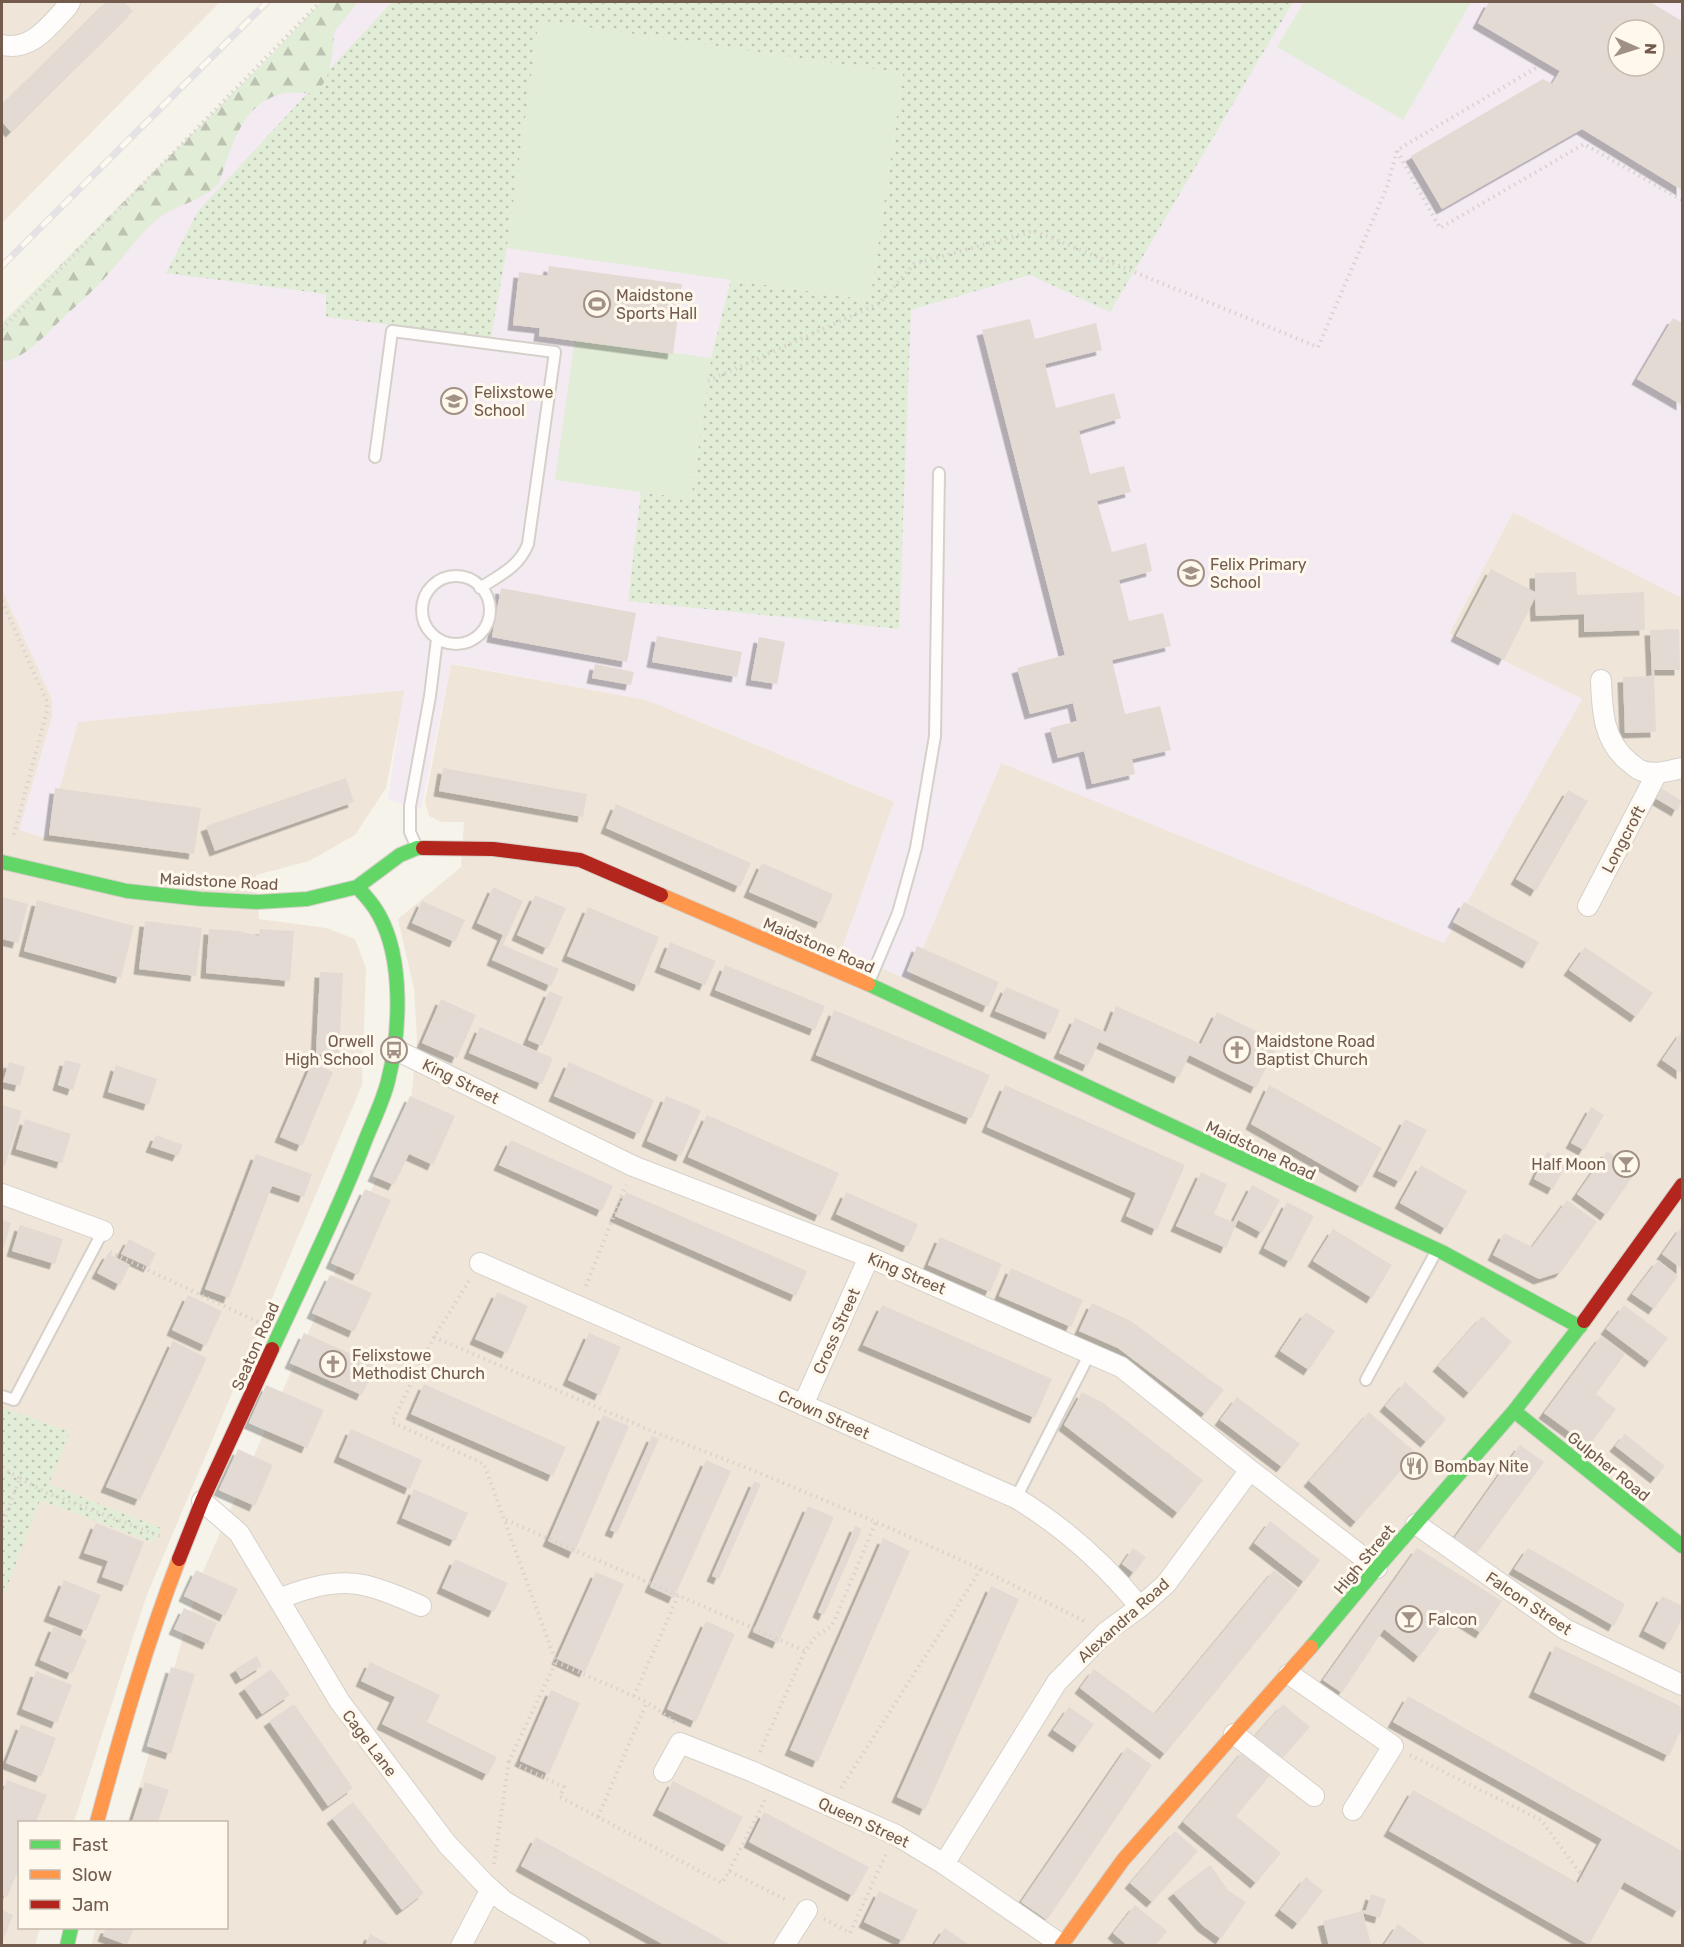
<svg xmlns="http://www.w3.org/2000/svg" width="1684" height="1947" font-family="Rubik,sans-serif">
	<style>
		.residential { fill: #efe6d9 }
		.education { fill: #f3eaf2; fill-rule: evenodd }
		.grass { fill: url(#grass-dots) }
		.forest { fill: url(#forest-firs) }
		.garden { fill: #e2edd7 }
		.building { fill: #e3dbd3; fill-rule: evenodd; filter: url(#shadow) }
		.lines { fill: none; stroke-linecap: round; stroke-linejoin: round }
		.lane-casing { stroke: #d5d0c9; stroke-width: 14 }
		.street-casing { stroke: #d5d0c9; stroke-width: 22 }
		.fast-casing { stroke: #d6d0c9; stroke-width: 16 }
		.slow-casing { stroke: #d6d0c9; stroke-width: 16 }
		.jam-casing { stroke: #d6d0c9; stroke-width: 16 }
		.path { stroke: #dad2ce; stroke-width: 4; stroke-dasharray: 1.5 4.5; stroke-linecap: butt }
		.lane { stroke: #fefdfc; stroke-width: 10 }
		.street { stroke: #fefdfc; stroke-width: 20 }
		.fast { stroke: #63d668; stroke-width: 14 }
		.slow { stroke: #ff974d; stroke-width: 14 }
		.jam { stroke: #b3261e; stroke-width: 14 }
		.rail-casing { stroke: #e4e2e4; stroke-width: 7 }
		.rail { stroke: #fef8ed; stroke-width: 4.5; stroke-dasharray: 14; stroke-linecap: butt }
		.labels { text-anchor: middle; stroke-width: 6; stroke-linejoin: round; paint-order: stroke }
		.poi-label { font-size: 16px; fill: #735b4d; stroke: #fef8ed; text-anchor: start }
		.street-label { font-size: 16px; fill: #735b4d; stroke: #fef8ed }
	</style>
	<defs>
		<pattern id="grass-dots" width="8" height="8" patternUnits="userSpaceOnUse" patternTransform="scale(1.5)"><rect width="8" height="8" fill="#e2edd7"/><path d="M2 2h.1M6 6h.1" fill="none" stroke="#bcc3b1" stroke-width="1.8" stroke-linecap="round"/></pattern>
		<pattern id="forest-firs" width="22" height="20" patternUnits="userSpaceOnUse" patternTransform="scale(1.5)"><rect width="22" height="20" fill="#e2edd7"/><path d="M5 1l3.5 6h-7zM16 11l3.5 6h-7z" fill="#bcc3b1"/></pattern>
		<filter id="shadow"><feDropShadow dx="-5.5" dy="5.5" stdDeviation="0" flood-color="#0004"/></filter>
	</defs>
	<rect width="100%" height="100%" fill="#f6f3eb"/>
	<path class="residential" d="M2 2H220L2 223Z
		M1513 512 1682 598V1945L91 1946 96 1928H226V1822H129L201 1576 411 1100 417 1039 414 989 398 919 461 867 464 822H441L429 816 425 802 451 664 647 700 895 802 842 949 909 980 1001 763 1444 942 1582 699 1449 634Z
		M2 589 52 699V717L20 830 45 838 77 722 405 690 386 788 355 835 309 861 256 875 259 919 326 928 355 939 366 968 362 1085 146 1597 74 1822H20V1928H40L35 1946 2 1945Z"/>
	<path class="education" d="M321 2H1682V598L1513 512 1449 634 1582 699 1444 943 1001 763 909 981 842 949 894 801 647 700 451 663 421 809 388 800 404 690 78 722 46 838 19 830 52 717V699L2 589V323L273 53ZM1618 30H1654V66H1618Z"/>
	<path class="grass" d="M392 2H1293L1110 312 1030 275 911 310 899 629 628 601 641 492 691 498 711 358 731 280 870 300 903 73 539 21 507 248 491 337 326 317V294L166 273 198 211Z
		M2 1407 70 1432 49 1484 161 1528 154 1543 40 1500 2 1600Z"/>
	<path class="forest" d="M321 2H358L334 32 333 51 328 74 323 84 314 94C303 93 291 91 281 94 241 104 231 149 219 183 202 203 172 204 153 223 134 241 119 263 101 282 91 293 79 303 67 314 53 327 22 363 2 361V323L273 53Z"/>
	<path class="garden" d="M1304 2H1471L1403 120 1277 47Z
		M539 20 903 73 870 300 507 248Z
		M575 339 711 358 691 499 555 480Z"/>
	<path class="building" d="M106 2H124L133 11 11 132 2 122V105Z
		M1489 2H1650L1682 21V190L1582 129 1442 209 1411 156 1543 79 1552 84 1560 71 1478 23ZM1618 30H1654V66H1618Z
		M549 266 682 284 673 354 539 336 540 328 513 325 519 272 547 276Z
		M1673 318 1682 323V405L1637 379Z
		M1030 319 1035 339 1096 323 1102 350 1045 364 1056 408 1114 393 1121 418 1079 431 1090 474 1124 466 1131 492 1097 501 1112 552 1146 543 1152 571 1119 580 1129 621 1163 613 1171 646 1112 660 1125 714 1160 706 1171 750 1132 759 1135 774 1092 784 1084 751 1058 758 1050 728 1077 721 1073 703 1030 714 1017 668 1065 655 982 330Z
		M1491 569 1535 592V573L1576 572 1577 595 1644 592 1645 630 1584 632V614L1536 616 1535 598 1504 660 1456 636Z
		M501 588 636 613 627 662 492 637Z
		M1679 629 1680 670H1654L1656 732 1625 733 1623 677 1652 676 1650 630Z
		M657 636 742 652 737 677 652 662Z
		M759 637 785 642 777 684 751 680Z
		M595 664 634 672 631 685 592 678Z
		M443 768 587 794 583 817 439 791Z
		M346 778 354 802 215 851 206 826Z
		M55 788 201 808 194 854 49 835Z
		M1661 788 1682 801 1677 811 1655 798Z
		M1568 790 1588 801 1536 891 1516 879Z
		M616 804 751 863 740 887 606 828Z
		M762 863 833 894 821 923 749 892Z
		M493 887 523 901 503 945 559 969 551 986 492 960 503 935 477 923Z
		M535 895 566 908 548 949 517 935Z
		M2 897 28 904 18 943 2 939Z
		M37 900 134 926 121 978 24 951Z
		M422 901 465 920 455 942 412 923Z
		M1464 902 1539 942 1528 963 1453 922Z
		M588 907 659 937 639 986 567 956Z
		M145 921 202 928 196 976 139 969Z
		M209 929 239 931 259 936 260 929 294 931 290 981 206 973Z
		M670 942 716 961 705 985 660 967Z
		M917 946 999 982 988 1007 907 971Z
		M1585 947 1653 993 1636 1017 1569 970Z
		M725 965 825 1006 815 1030 715 990Z
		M320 972 343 973 339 1055 316 1054Z
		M1006 987 1060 1010 1050 1034 995 1011Z
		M549 991 563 997 542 1046 528 1040Z
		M441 999 476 1015 457 1058 422 1043Z
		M1116 1006 1201 1044 1217 1012 1279 1042 1256 1088 1189 1055 1179 1078 1099 1042 1088 1066 1059 1053 1075 1018 1106 1032Z
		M834 1010 990 1075 971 1119 816 1055Z
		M480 1027 553 1058 542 1084 469 1053Z
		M1682 1031V1074L1662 1060Z
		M65 1060 81 1064 73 1090 58 1085Z
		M9 1062 25 1067 20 1086 3 1082Z
		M569 1062 654 1100 639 1134 554 1096Z
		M312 1063 333 1072 302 1146 280 1137Z
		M116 1065 157 1079 149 1105 108 1092Z
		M1005 1085 1185 1165 1157 1230 1126 1216 1136 1193 987 1127Z
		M1269 1085 1382 1148 1361 1187 1251 1124Z
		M410 1096 455 1116 433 1165 409 1154 394 1185 373 1176Z
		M666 1096 701 1110 681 1156 647 1141Z
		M2 1105 22 1111 5 1166 2 1165Z
		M1591 1107 1604 1115 1584 1150 1571 1143Z
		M707 1115 839 1173 820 1216 688 1157Z
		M25 1119 71 1134 62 1163 16 1149Z
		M1405 1119 1427 1130 1400 1182 1378 1171Z
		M156 1135 183 1145 178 1156 151 1147Z
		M511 1140 613 1186 602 1211 499 1165Z
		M1607 1151 1636 1172 1606 1215 1577 1194Z
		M1547 1152 1568 1162 1553 1189 1534 1179Z
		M256 1154 312 1174 304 1197 272 1186 229 1298 205 1289Z
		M1421 1165 1467 1191 1446 1229 1400 1203Z
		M1201 1172 1227 1184 1214 1214 1233 1222 1252 1185 1280 1200 1262 1233 1238 1220 1226 1248 1176 1226Z
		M365 1189 391 1200 358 1275 331 1263Z
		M626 1192 807 1271 796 1296 615 1216Z
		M846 1192 918 1224 908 1247 836 1214Z
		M1567 1200 1597 1222 1561 1272 1539 1279 1493 1255 1504 1233 1532 1247Z
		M1287 1202 1314 1216 1290 1262 1264 1248Z
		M2 1220 11 1223 4 1247 2 1246Z
		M20 1225 63 1239 55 1264 12 1251Z
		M1682 1226V1269L1662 1254Z
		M1333 1229 1392 1265 1372 1298 1313 1261Z
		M940 1237 1002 1264 990 1292 928 1265Z
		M129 1239 156 1253 149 1267 121 1254Z
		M108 1253 130 1265 120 1285 97 1273Z
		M1658 1260 1678 1276 1654 1309 1632 1294Z
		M1011 1268 1083 1300 1071 1327 999 1296Z
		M330 1275 372 1293 354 1332 312 1313Z
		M497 1292 528 1306 507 1353 475 1339Z
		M188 1295 222 1311 206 1346 172 1330Z
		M1092 1303 1131 1321 1224 1390 1205 1414 1118 1348 1079 1331Z
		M882 1305 1052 1379 1035 1418 863 1345Z
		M1624 1305 1668 1338 1650 1362 1606 1329Z
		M1306 1312 1335 1331 1309 1370 1280 1351Z
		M1482 1316 1512 1342 1469 1393 1438 1366Z
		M304 1333 376 1365 362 1395 290 1363Z
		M589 1333 621 1347 600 1395 568 1380Z
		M1601 1336 1625 1354 1596 1394 1616 1409 1589 1446 1544 1413Z
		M173 1341 207 1358 140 1500 106 1487Z
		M1405 1382 1446 1419 1426 1442 1385 1406Z
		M424 1384 566 1447 553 1476 411 1414Z
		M266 1385 324 1410 307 1448 249 1423Z
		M1082 1392 1102 1402 1203 1480 1178 1513 1064 1425Z
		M1237 1397 1300 1444 1282 1467 1220 1420Z
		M1369 1412 1416 1453 1356 1522 1309 1481Z
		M603 1415 629 1426 574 1553 548 1541Z
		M351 1429 422 1460 410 1489 339 1457Z
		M1625 1434 1665 1466 1656 1478 1615 1446Z
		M652 1436 659 1439 617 1533 610 1530Z
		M1520 1445 1544 1462 1475 1556 1453 1540Z
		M238 1449 273 1465 255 1506 219 1490Z
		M706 1460 731 1471 674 1598 650 1587Z
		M754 1481 761 1484 719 1579 712 1576Z
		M414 1489 468 1513 455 1541 402 1518Z
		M808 1506 834 1517 778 1643 753 1632Z
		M1270 1521 1320 1560 1304 1582 1254 1543Z
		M96 1523 144 1542 127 1586 102 1577 108 1561 84 1553Z
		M855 1526 862 1529 824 1615 818 1612Z
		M883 1538 910 1551 818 1762 790 1750Z
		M1133 1548 1146 1557 1134 1573 1122 1564Z
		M1417 1548 1502 1601 1481 1633 1451 1614 1419 1657 1384 1629 1342 1693 1323 1680Z
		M1528 1548 1625 1604 1614 1626 1514 1569Z
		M455 1559 508 1583 494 1612 442 1588Z
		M196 1570 238 1589 225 1616 184 1596Z
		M1274 1570 1298 1590 1165 1754 1080 1688 1094 1669 1155 1714Z
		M596 1572 624 1584 585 1672 557 1659Z
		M64 1580 101 1595 86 1631 49 1616Z
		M991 1586 1019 1599 925 1810 897 1797Z
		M1662 1596 1682 1606V1618L1669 1644 1644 1631Z
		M184 1608 217 1623 208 1644 174 1629Z
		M706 1621 735 1634 696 1722 667 1709Z
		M54 1626 87 1640 72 1674 40 1660Z
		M1555 1646 1682 1707V1728L1669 1756 1534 1692Z
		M257 1656 262 1666 241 1679 235 1669Z
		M370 1662 440 1695 427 1722 497 1757 488 1775 382 1724 395 1697 361 1681Z
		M171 1667 195 1674 171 1754 147 1746Z
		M271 1669 290 1695 262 1714 244 1688Z
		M36 1671 72 1685 57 1723 22 1709Z
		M551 1690 580 1703 549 1774 520 1761Z
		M1408 1696 1682 1851V1905L1678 1912 1624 1882 1589 1945 1389 1831 1413 1790 1578 1883 1602 1839 1393 1722Z
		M294 1704 353 1788 328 1806 269 1721Z
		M1283 1704 1310 1727 1278 1763 1251 1740Z
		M1069 1707 1094 1724 1078 1747 1053 1730Z
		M21 1724 56 1738 41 1777 6 1763Z
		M1127 1747 1152 1765 1047 1920 1021 1902Z
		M1244 1750 1272 1773 1236 1816 1281 1853 1256 1883 1183 1822Z
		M7 1780 47 1795 36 1822H20V1866L7 1897 2 1895V1794Z
		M673 1781 743 1817 728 1846 658 1810Z
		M145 1782 169 1790 158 1822H132Z
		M353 1802 424 1893 402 1910 332 1818Z
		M764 1812 869 1867 853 1896 749 1842Z
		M1175 1831 1198 1851 1152 1902 1130 1883Z
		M536 1837 733 1946H666L521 1866Z
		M1210 1865 1228 1890 1246 1902 1221 1939 1203 1926 1173 1893Z
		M1306 1877 1323 1891 1298 1924 1280 1910Z
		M879 1891 918 1910 903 1941 864 1922Z
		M1371 1894 1386 1899 1380 1918 1363 1913 1371 1944 1329 1946 1323 1921 1366 1910Z
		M1135 1905 1167 1931 1155 1946H1128L1113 1933Z
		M2 1910 13 1915 2 1943Z
		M1398 1924 1428 1946H1383Z
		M106 1928H134L127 1945 103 1936Z
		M945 1928 971 1946H933Z
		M370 1934 392 1946H365Z"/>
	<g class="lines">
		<defs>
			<path id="lane" d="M375 457 392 331 555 352 528 544C519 567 500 575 480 588
				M422 610a34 34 0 1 1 68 0a34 34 0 1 1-68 0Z
				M417 848 410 832V806L430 696 437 639
				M869 982 898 913 916 848 935 736 939 473
				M1366 1380 1437 1250
				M2 1396 14 1400 103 1231
				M1016 1498 1090 1353"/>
			<path id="street" d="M2 45C32 51 48 27 67 7L70 2
				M1601 680C1602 710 1603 741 1629 762 1632 764 1637 769 1640 770 1653 776 1669 771 1682 768
				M1588 906 1657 773
				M394 1049 633 1166 869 1257 1121 1367 1250 1470 1377 1568
				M2 1194 103 1231
				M480 1263 1016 1498C1064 1527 1105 1564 1140 1607
				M803 1405 869 1257
				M202 1501 239 1533 340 1702 447 1844 484 1883 504 1901 580 1946
				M1416 1524 1565 1629 1682 1685
				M279 1599C303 1589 336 1579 363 1585 383 1589 402 1598 421 1606
				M1289 1674 1393 1746 1353 1810
				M1234 1734 1314 1796
				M664 1772 680 1743 751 1771 896 1835 944 1864 1062 1945
				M944 1864 1057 1682 1106 1632 1140 1607 1166 1584 1250 1470
				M461 1946 491 1889
				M784 1946 807 1910"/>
			<path id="fast" d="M2 862 127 891 201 899 257 902 307 899 357 887 400 855 417 848H423
				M868 984 1442 1252 1580 1327
				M272 1349C304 1280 338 1211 365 1141 373 1121 383 1101 388 1081 400 1033 404 960 379 915 373 904 366 896 357 887
				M1514 1411 1682 1546
				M1311 1647 1377 1568 1514 1411 1584 1321
				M67 1946 71 1928"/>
			<path id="slow" d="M661 895 868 984
				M97 1822C121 1733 146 1644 179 1559
				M1061 1946 1123 1860 1311 1647"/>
			<path id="jam" d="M423 848 493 849 580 860 661 895
				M1584 1321 1682 1185
				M179 1559 202 1501 272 1349"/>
		</defs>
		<use href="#lane" class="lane-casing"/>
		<use href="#street" class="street-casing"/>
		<use href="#fast" class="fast-casing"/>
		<use href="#slow" class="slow-casing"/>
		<use href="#jam" class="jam-casing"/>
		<path class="path" d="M1397 151 1440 228 1584 144 1682 200
			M2 329 320 2
			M708 381 880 303 914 264 1034 231 1318 347 1387 187 1397 150 1536 68
			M2 601 47 702V711L13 838
			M110 1252 258 1322
			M469 1281 434 1337 392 1422 484 1464 556 1662 509 1761 564 1787 560 1797 722 1883 729 1871 788 1901
			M586 1286 626 1185
			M434 1337 652 1431 762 1474 876 1522 981 1569 1088 1623
			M2 1468 20 1478 2 1525
			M20 1478 47 1493 162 1537
			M506 1520 805 1651
			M556 1662 647 1702 675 1722
			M634 1696 678 1596
			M760 1752 805 1651 816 1636 832 1626 876 1522
			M1410 1755 1541 1820 1586 1881
			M841 1788 981 1569
			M598 1817 647 1702
			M494 1864 509 1761
			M729 1871 765 1800
			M824 1919 850 1933 886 1854"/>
		<use href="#lane" class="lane"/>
		<use href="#street" class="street"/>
		<use href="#fast" class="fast"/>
		<use href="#slow" class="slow"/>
		<use href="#jam" class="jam"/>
		<defs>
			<path id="rail" d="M2 266 267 2"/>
		</defs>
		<use href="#rail" class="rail-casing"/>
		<use href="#rail" class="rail"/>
	</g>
	<defs>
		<symbol id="stadium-ring" viewBox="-11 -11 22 22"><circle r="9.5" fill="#fef8ed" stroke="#a19084" stroke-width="1.5"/><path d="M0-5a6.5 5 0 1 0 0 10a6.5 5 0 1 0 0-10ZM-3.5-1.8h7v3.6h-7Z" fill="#a19084"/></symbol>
		<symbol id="school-ring" viewBox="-11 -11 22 22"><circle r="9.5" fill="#fef8ed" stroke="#a19084" stroke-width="1.5"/><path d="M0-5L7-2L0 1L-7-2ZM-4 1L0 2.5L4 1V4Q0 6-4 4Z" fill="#a19084"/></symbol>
		<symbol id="bus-ring" viewBox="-11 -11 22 22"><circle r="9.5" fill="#fef8ed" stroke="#a19084" stroke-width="1.5"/><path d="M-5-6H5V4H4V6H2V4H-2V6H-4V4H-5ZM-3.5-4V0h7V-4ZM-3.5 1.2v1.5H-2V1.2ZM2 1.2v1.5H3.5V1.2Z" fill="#a19084"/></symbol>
		<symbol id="church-ring" viewBox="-11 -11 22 22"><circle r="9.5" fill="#fef8ed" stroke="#a19084" stroke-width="1.5"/><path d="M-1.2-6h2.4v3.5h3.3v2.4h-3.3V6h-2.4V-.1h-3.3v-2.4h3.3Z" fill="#a19084"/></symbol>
		<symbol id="bar-ring" viewBox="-11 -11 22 22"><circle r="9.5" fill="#fef8ed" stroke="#a19084" stroke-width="1.5"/><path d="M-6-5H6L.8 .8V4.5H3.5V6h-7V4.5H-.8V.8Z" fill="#a19084"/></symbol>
		<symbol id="restaurant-ring" viewBox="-11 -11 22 22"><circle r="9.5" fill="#fef8ed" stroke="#a19084" stroke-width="1.5"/><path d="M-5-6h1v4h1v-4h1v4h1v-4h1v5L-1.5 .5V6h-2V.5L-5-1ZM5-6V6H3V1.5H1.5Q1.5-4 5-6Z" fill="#a19084"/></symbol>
	</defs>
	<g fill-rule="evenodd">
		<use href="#stadium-ring" x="582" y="289" width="30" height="30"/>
		<use href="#school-ring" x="439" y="386" width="30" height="30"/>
		<use href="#school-ring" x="1176" y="558" width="30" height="30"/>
		<use href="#bus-ring" x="379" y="1035" width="30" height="30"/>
		<use href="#church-ring" x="1222" y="1035" width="30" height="30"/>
		<use href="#bar-ring" x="1611" y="1149" width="30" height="30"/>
		<use href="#church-ring" x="318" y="1349" width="30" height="30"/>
		<use href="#restaurant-ring" x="1399" y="1451" width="30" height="30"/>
		<use href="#bar-ring" x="1394" y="1604" width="30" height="30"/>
	</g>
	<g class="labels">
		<g class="poi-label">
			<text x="616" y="301">Maidstone<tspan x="616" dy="18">Sports Hall</tspan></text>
			<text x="474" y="398">Felixstowe<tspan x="474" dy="18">School</tspan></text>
			<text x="1210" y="570">Felix Primary<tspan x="1210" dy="18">School</tspan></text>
			<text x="374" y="1047" text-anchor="end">Orwell<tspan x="374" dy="18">High School</tspan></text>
			<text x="1256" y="1047">Maidstone Road<tspan x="1256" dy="18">Baptist Church</tspan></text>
			<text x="1606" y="1170" text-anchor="end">Half Moon</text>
			<text x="352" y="1361">Felixstowe<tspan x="352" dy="18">Methodist Church</tspan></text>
			<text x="1434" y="1472">Bombay Nite</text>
			<text x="1428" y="1625">Falcon</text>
		</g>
		<g class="street-label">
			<text transform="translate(1623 839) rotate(-62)" y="6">Longcroft</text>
			<text transform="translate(219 881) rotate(3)" y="6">Maidstone Road</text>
			<text transform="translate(819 945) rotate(23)" y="6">Maidstone Road</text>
			<text transform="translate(461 1081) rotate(26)" y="6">King Street</text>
			<text transform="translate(1261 1150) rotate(25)" y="6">Maidstone Road</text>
			<text transform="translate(907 1273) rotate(23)" y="6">King Street</text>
			<text transform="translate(836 1331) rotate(-66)" y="6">Cross Street</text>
			<text transform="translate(255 1346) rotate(-66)" y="6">Seaton Road</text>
			<text transform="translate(824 1414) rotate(24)" y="6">Crown Street</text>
			<text transform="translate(1609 1466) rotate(39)" y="6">Gulpher Road</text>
			<text transform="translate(1364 1559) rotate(-50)" y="6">High Street</text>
			<text transform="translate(1529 1603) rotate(34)" y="6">Falcon Street</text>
			<text transform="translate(1123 1620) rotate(-42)" y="6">Alexandra Road</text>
			<text transform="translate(370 1743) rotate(53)" y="6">Cage Lane</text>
			<text transform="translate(864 1822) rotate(25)" y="6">Queen Street</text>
		</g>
	</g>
	<rect width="1684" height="1947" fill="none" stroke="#735b4d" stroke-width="6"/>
	<rect x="18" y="1821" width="210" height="108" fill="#fef8ed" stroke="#c6b9ad" stroke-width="1.5"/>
	<rect x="30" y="1840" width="30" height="9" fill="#63d668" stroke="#c6b9ad" stroke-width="1.5"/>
	<text x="72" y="1851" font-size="18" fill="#735b4d">Fast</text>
	<rect x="30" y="1870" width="30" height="9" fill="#ff974d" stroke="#c6b9ad" stroke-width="1.5"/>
	<text x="72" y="1881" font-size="18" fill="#735b4d">Slow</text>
	<rect x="30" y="1900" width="30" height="9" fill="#b3261e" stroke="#c6b9ad" stroke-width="1.5"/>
	<text x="72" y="1911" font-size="18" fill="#735b4d">Jam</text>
	<g transform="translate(1636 48) rotate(93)"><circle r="28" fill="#fef8ed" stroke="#c6b9ad" stroke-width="1.5"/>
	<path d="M0-4.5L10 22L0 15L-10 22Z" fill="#a19084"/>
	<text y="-9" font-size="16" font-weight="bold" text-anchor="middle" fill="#735b4d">N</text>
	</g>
</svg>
